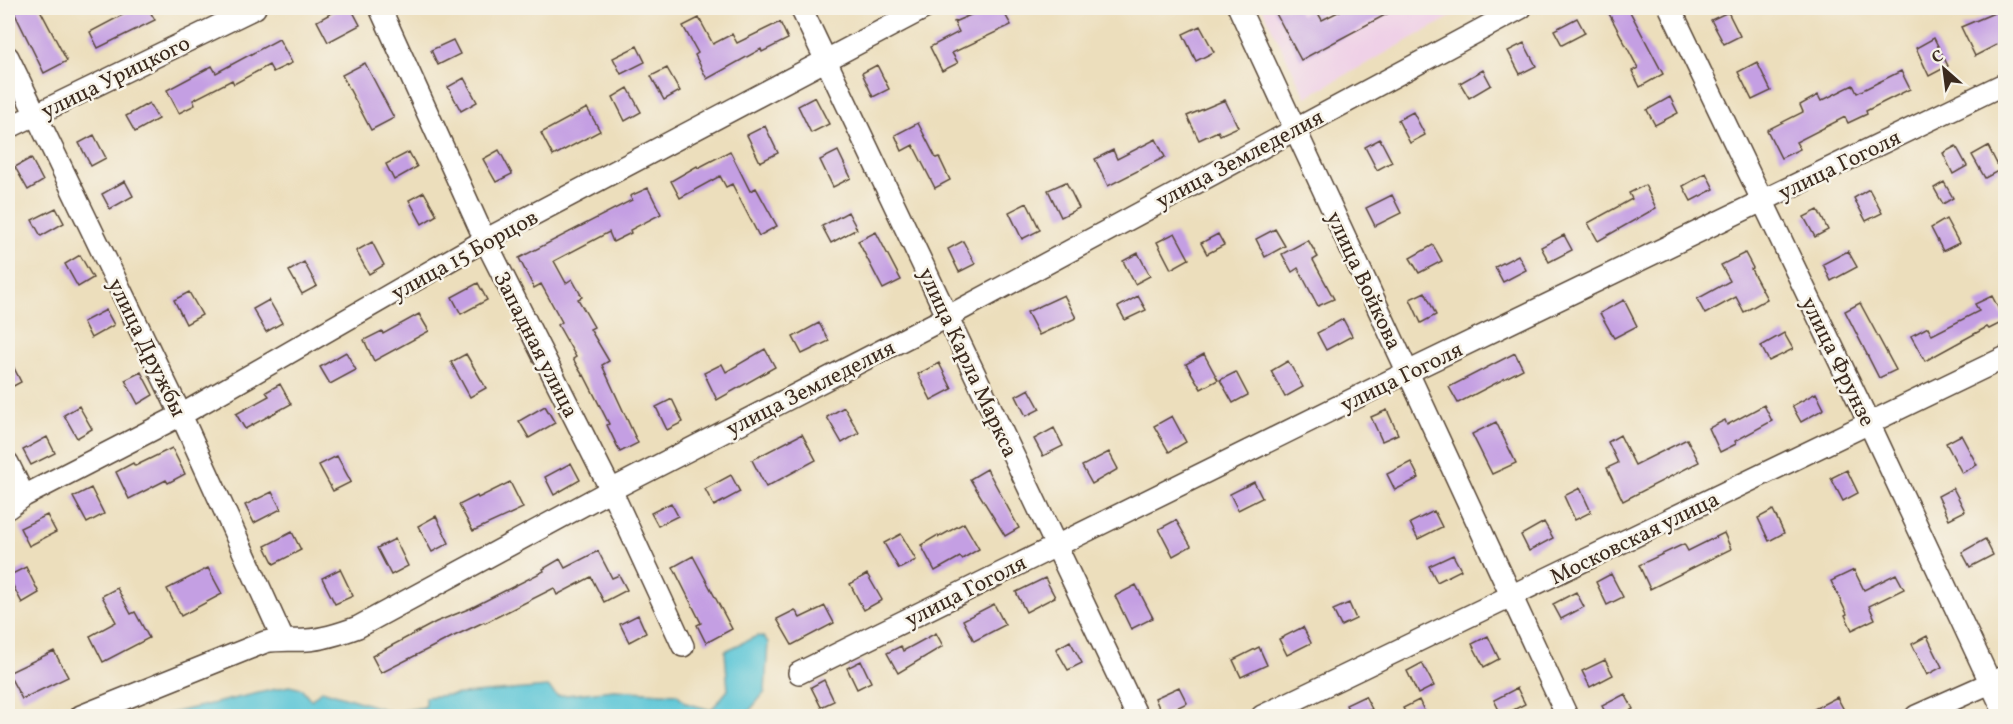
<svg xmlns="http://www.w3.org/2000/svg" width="2013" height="724" font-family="Vollkorn,serif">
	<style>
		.built { fill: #efd0e7 }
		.water { fill: #5cc6d7; stroke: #4c787a; stroke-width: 1.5 }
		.building { fill: #c49fe3 }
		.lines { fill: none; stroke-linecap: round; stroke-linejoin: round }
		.minor-casing { stroke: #564536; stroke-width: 24 }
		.minor { stroke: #fff; stroke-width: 21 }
		.labels { text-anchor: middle; stroke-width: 5; stroke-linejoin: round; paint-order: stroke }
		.street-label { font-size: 22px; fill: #3b2a1e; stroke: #f7f3e8 }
	</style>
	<rect width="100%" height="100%" fill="#f7f3e8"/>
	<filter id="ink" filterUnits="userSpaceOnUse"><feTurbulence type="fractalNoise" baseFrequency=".0167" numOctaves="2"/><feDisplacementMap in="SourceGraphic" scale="12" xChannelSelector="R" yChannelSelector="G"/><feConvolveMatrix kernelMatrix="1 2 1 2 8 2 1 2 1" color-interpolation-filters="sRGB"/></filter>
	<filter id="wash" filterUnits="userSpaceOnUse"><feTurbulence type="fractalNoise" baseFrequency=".008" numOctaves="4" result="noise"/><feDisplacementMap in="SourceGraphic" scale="24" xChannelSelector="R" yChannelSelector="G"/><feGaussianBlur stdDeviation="1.35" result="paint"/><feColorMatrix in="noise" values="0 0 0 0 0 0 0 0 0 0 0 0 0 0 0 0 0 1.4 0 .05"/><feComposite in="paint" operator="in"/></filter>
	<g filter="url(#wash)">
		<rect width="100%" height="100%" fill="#ecdebc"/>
		<path class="built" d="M1262 8H1467L1306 97Z"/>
		<path class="water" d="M757 636 763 637 768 642 765 692 745 716H158L289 686 302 689 311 700 322 690 393 712 425 707V697L548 687 557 696 614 690 677 694 686 703 711 710 728 690 725 651Z"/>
		<g id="blocks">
			<path class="building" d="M12 8H39L67 61 44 73Z
				M128 8H148L155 20 98 48 90 32 130 11Z
				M341 8H351L360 25 328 42 317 21Z
				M987 8H1022L1006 16 1011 25 952 53 958 63 942 71 930 47 959 32 954 22Z
				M1273 8H1296L1301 15 1315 8 1322 20 1346 8H1398L1301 60Z
				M1606 8H1628L1663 74 1640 87 1632 71 1638 68Z
				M2006 8V40L1975 56 1961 27Z
				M1728 12 1740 36 1724 44 1711 20Z
				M699 18 713 44 732 34 737 43 780 22 788 39 762 52 761 49 707 79 695 55 698 53 683 26Z
				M1577 18 1585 33 1562 45 1554 30Z
				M1200 26 1214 52 1196 61 1183 34Z
				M1934 38 1948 66 1929 76 1916 48Z
				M279 39 292 63 273 72 269 65 234 84 232 80 193 100 195 105 179 113 167 90 212 66 216 73Z
				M453 40 460 54 438 65 431 50Z
				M1524 43 1536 66 1520 74 1508 51Z
				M637 46 645 62 621 74 613 58Z
				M1757 62 1771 91 1752 100 1738 72Z
				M365 63 394 118 371 130 342 75Z
				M877 65 889 89 873 97 862 73Z
				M667 68 680 91 664 100 651 76Z
				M1483 70 1491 85 1469 98 1460 83Z
				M1901 71 1910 89 1866 111 1867 114 1848 123 1845 117 1796 142 1800 149 1781 158 1767 130 1803 112 1800 105 1818 95 1821 101 1853 85 1857 93Z
				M464 78 477 102 461 111 448 87Z
				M628 88 641 112 625 121 613 97Z
				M815 97 829 124 811 133 798 106Z
				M1670 97 1678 113 1655 125 1647 110Z
				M1225 100 1238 127 1220 135 1218 131 1199 140 1187 116Z
				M149 103 158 119 135 132 126 116Z
				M587 108 600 131 553 156 541 133Z
				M1413 112 1425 135 1410 143 1398 120Z
				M918 123 936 158 939 157 950 180 935 188 913 145 902 151 895 135Z
				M765 126 778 153 760 162 747 135Z
				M94 135 106 158 91 166 79 143Z
				M1156 139 1165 157 1108 186 1095 159 1113 150 1117 159Z
				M1380 139 1392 162 1377 170 1365 147Z
				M1956 146 1967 166 1953 174 1943 153Z
				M1988 146 2000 170 1985 178 1972 155Z
				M499 150 512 174 496 182 483 159Z
				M730 151 750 191 756 188 777 226 759 236 732 184 726 187 720 176 680 198 671 181 697 166 698 168Z
				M838 151 851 178 833 187 820 160Z
				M409 152 417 167 394 180 386 164Z
				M31 158 43 181 28 190 15 167Z
				M1706 173 1714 189 1691 201 1683 186Z
				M125 181 133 196 110 209 102 194Z
				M1066 182 1079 208 1061 217 1048 190Z
				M1944 182 1953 198 1943 204 1934 188Z
				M1645 185 1656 208 1598 241 1588 223 1632 199 1629 193Z
				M648 188 661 214 630 230 631 233 613 242 609 232 554 261 566 283 572 279 582 297 578 299 594 327 590 329 609 361 602 365 638 443 620 452 607 425 609 424 584 375 583 376 573 359 576 357 558 325 562 322 541 284 534 288 519 258 632 200 630 196Z
				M1869 189 1882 213 1866 221 1854 198Z
				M424 192 437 215 422 224 409 200Z
				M1392 195 1401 213 1375 226 1366 208Z
				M1027 203 1040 230 1022 239 1009 212Z
				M56 208 64 223 41 236 32 220Z
				M1818 210 1828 230 1815 237 1804 217Z
				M848 212 857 229 831 243 822 226Z
				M1946 219 1959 243 1943 251 1931 228Z
				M1275 229 1285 246 1265 257 1256 239Z
				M876 232 901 280 883 289 858 241Z
				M1175 233 1189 259 1171 269 1157 242Z
				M1218 234 1224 245 1207 254 1201 243Z
				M1564 235 1572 250 1549 262 1541 247Z
				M1308 240 1318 257 1313 260 1334 299 1318 306 1298 268 1292 272 1282 254Z
				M963 241 975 264 959 272 948 249Z
				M372 242 384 265 369 274 356 251Z
				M1433 245 1442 261 1419 273 1410 258Z
				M1848 251 1857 267 1831 281 1823 264Z
				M1138 253 1150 276 1135 284 1123 261Z
				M1745 253 1753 268 1751 269 1767 299 1744 312 1736 297 1705 314 1697 299 1730 281 1721 265Z
				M80 255 93 278 78 287 65 264Z
				M1518 255 1526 270 1503 282 1495 267Z
				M304 262 317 286 302 294 289 271Z
				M478 283 487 300 461 314 452 297Z
				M189 292 202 315 186 324 174 300Z
				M1425 292 1436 315 1421 323 1410 299Z
				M1064 295 1076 318 1039 335 1027 312Z
				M1138 296 1146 310 1125 320 1118 307Z
				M1992 296 2005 321 1989 329 1987 327 1925 361 1911 336 1928 327 1932 335 1979 311 1975 304Z
				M269 300 282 323 266 332 253 309Z
				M1624 300 1637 326 1614 338 1600 313Z
				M1860 303 1896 370 1879 378 1845 311Z
				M106 310 114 325 91 338 83 322Z
				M419 314 429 331 374 361 364 340 382 331 383 334Z
				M1343 319 1352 336 1326 350 1317 333Z
				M819 323 829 341 802 354 793 337Z
				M1784 333 1793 349 1769 361 1761 346Z
				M765 349 775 367 717 400 704 373 722 364 726 372Z
				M346 352 356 370 330 384 320 367Z
				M1515 353 1523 369 1458 403 1449 387Z
				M466 354 486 388 470 397 451 362Z
				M1204 354 1218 380 1201 389 1186 364Z
				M8 356 21 382 8 389Z
				M1288 361 1303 387 1285 397 1271 371Z
				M939 363 952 389 931 400 918 374Z
				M141 372 153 395 138 404 125 380Z
				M1236 372 1248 395 1233 403 1220 380Z
				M280 384 291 404 245 429 236 414 269 396 266 392Z
				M1029 389 1040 409 1026 416 1016 396Z
				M1816 393 1824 409 1801 422 1792 406Z
				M672 399 683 422 667 430 656 407Z
				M1764 405 1772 421 1735 441 1736 444 1720 452 1709 428 1725 420 1727 425Z
				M79 406 92 429 77 438 64 415Z
				M545 406 555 423 529 438 519 421Z
				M844 407 859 433 842 443 827 417Z
				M1387 410 1398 434 1382 441 1371 417Z
				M1172 416 1186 442 1169 452 1154 426Z
				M1496 422 1516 463 1492 474 1472 434Z
				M1054 428 1063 446 1043 456 1034 439Z
				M802 434 816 460 766 487 752 460Z
				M1620 435 1635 465 1687 439 1699 462 1623 501 1607 468 1618 463 1608 442Z
				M1961 435 1977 465 1962 473 1946 443Z
				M47 437 55 453 31 465 23 450Z
				M172 448 185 474 168 483 166 480 129 499 116 472 133 463 135 466Z
				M1109 452 1118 469 1092 484 1082 466Z
				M337 456 351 482 333 491 319 465Z
				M1411 462 1419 478 1395 490 1387 474Z
				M571 463 580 480 554 495 545 477Z
				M987 469 1019 528 1005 536 970 479Z
				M1847 470 1858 493 1843 501 1831 478Z
				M731 475 740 492 714 506 705 489Z
				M510 482 523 508 473 531 459 505 477 496 478 498Z
				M1254 482 1262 498 1238 510 1230 494Z
				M91 488 104 514 87 523 73 497Z
				M1580 488 1591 512 1575 520 1564 496Z
				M1953 488 1965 511 1949 519 1938 496Z
				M272 492 281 509 254 523 245 505Z
				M671 503 678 516 658 526 651 513Z
				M1773 510 1784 533 1769 541 1758 518Z
				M1434 511 1442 527 1418 539 1410 523Z
				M47 515 56 532 29 546 20 528Z
				M436 516 449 543 432 552 418 526Z
				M1176 520 1191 546 1173 556 1159 529Z
				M1544 522 1553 538 1529 551 1521 535Z
				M964 523 979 549 962 559 960 557 935 571 921 545 938 535 939 537Z
				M292 532 301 550 274 564 265 546Z
				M1724 533 1731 549 1650 589 1639 565 1684 544 1688 551Z
				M901 534 916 560 899 569 884 543Z
				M395 539 408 566 391 575 377 548Z
				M1985 539 1993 555 1970 567 1962 552Z
				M598 551 612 578 619 575 627 590 604 602 591 577 557 595 554 588 485 623 484 622 452 637 381 673 372 656 436 622 471 608 544 571 543 569 560 559 565 568Z
				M1453 555 1461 570 1437 582 1429 566Z
				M693 556 732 629 706 643 697 625 701 623 673 567Z
				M26 567 39 593 22 603 8 576Z
				M208 568 222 594 181 616 167 589Z
				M340 569 353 596 335 604 322 578Z
				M1854 570 1864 590 1896 574 1904 589 1869 606 1875 619 1852 630 1845 615 1847 614 1831 581Z
				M867 574 882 600 864 610 850 584Z
				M1611 574 1623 597 1607 605 1596 582Z
				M1045 578 1055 597 1026 612 1016 592Z
				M1136 585 1153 618 1131 629 1115 596Z
				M117 588 131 614 135 612 149 638 103 662 90 636 116 622 102 596Z
				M1576 592 1584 607 1561 619 1553 604Z
				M1349 603 1356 619 1341 626 1333 610Z
				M994 604 1005 625 974 641 963 620Z
				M825 606 834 623 792 645 777 619 795 610 800 618Z
				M638 615 646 633 629 642 620 624Z
				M1303 627 1311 643 1287 655 1279 639Z
				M936 633 943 646 898 673 887 653 901 646 903 651Z
				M1488 636 1499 659 1484 667 1472 644Z
				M1927 636 1942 667 1927 675 1912 644Z
				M1070 641 1082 663 1068 670 1056 649Z
				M1259 647 1267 665 1241 677 1233 660Z
				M54 651 68 677 22 699 8 673Z
				M1605 660 1613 675 1590 687 1582 671Z
				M861 661 871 682 857 689 847 668Z
				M1422 663 1434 686 1418 694 1407 671Z
				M824 680 834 701 821 707 811 687Z
				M1179 687 1187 703 1162 715 1155 698Z
				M1517 688 1525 704 1502 716 1494 700Z
				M1625 694 1633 709 1618 717H1608L1602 706Z
				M1365 696 1372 709 1352 717 1346 705Z
				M1837 697 1845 712 1837 717H1799Z
				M1419 700 1427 717H1408L1403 708Z"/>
		</g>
	</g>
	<g filter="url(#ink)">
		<use href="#blocks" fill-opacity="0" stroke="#564536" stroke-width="1.5"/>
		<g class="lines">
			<defs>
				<path id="minor" d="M380 8 485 240 611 490 683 646
					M801 8 1137 716
					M1239 8 1567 716
					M1670 8 1869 423 2006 716
					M8 57 181 415 283 639
					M8 128 255 8
					M8 463 24 496
					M8 508 24 496 181 415 485 240 925 8
					M799 673 1408 372 2006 83
					M81 716 265 642C279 639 293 641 307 640 324 639 342 633 358 627L611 490 947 317 1521 8
					M1262 716 2006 357
					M1916 716 2006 676"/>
			</defs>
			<use href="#minor" class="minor-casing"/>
			<use href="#minor" class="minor"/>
		</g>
	</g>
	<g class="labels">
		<g class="street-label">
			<text transform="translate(115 76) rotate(-26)" y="8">улица Урицкого</text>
			<text transform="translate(1239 158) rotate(-28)" y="8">улица Земледелия</text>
			<text transform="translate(1839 164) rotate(-26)" y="8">улица Гоголя</text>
			<text transform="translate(464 254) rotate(-29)" y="8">улица 15 Борцов</text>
			<text transform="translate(1365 280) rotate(65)" y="8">улица Войкова</text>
			<text transform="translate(537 344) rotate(63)" y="8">Западная улица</text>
			<text transform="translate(148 347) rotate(64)" y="8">улица Дружбы</text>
			<text transform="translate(1839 361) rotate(64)" y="8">улица Фрунзе</text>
			<text transform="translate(969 362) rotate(65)" y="8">улица Карла Маркса</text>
			<text transform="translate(1401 376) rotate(-26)" y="8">улица Гоголя</text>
			<text transform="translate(810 387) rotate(-27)" y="8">улица Земледелия</text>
			<text transform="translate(1634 537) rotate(-26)" y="8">Московская улица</text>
			<text transform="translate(965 590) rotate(-27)" y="8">улица Гоголя</text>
		</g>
	</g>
	<rect width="2013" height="724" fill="none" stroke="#f7f3e8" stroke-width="30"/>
	<g transform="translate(1944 69) rotate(332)" stroke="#f7f3e8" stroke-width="4.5" paint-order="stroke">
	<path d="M0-4.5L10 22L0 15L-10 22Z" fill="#3b2a1e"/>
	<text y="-9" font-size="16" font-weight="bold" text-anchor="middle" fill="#3b2a1e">С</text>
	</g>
</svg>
